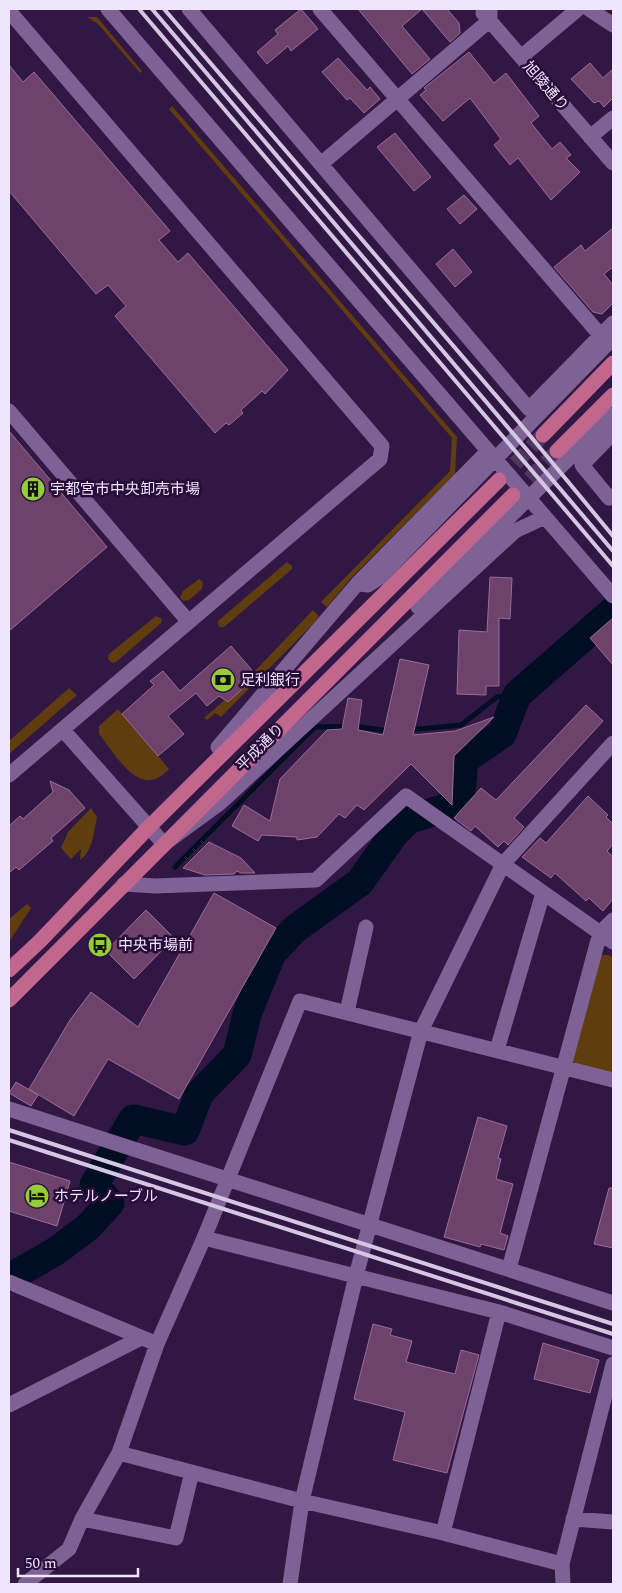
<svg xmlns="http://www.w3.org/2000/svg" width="622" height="1593" font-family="Spectral,'Noto Sans JP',serif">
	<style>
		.green { fill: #603d0f }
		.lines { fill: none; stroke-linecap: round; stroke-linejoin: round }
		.stream { stroke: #000d23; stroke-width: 5 }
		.river { stroke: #000d23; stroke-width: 29 }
		.building { fill: #6d426b; stroke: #9b6d98 }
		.major-tunnel { stroke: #4e3660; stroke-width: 15; stroke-dasharray: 15 8; stroke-linecap: butt }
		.minor { stroke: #7e6296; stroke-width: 15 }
		.major { stroke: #c1668d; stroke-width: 15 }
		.rail { stroke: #d5c7e2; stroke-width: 4 }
		.labels { text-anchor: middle; stroke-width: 5; stroke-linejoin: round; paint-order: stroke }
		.street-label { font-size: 15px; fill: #f1e5fd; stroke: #270c39 }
		.poi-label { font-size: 15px; fill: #f1e5fd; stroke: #270c39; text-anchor: start }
	</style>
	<rect width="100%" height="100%" fill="#311744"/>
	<path class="green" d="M87 17H97L142 71 140 73 98 24Z
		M172 106 457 437 455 474 352 577 327 607 321 602 450 471 452 438 169 109Z
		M287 562 292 566V569L224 627H219L218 621Z
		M199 579 203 582 202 589 189 600 183 601 180 597 183 591Z
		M313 610 319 616 314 623 221 717 215 713 207 720 204 718 225 700 228 702 257 676 254 672Z
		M156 616 162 619 161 623 116 662 112 663 108 659 109 654Z
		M69 688 77 695 9 754V741Z
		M118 709 169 769C140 801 117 756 99 734V726Z
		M91 808 97 817C94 831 93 851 80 860L81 849 71 859 61 848 68 832Z
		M27 904 31 908 9 942V919Z
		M599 955H609L613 958V1076L574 1066 570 1058Z"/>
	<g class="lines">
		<path class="stream" d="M408 730 461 725 497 697 517 695
			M175 867 315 727 354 726 389 731"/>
		<path class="river" d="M9 1278 56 1251 88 1227 110 1203 94 1185 133 1119 185 1131 199 1094 237 1055 247 1014 272 953 295 929 360 882 394 834 409 819 453 806 461 793 464 760 502 734 517 695 613 611"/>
	</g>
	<path class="building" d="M301 9 318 29 291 51 288 46 267 64 257 52 278 34 275 30Z
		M358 9H422L402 26 430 59 412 74Z
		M422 9H447L459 23 460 33 450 42Z
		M469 52 494 83 506 73 539 116 531 123 552 149 560 142 571 155 566 158 580 172 551 200 518 158 510 165 494 145 501 139 470 98 443 121 420 95 426 90 424 88Z
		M338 58 367 90 370 87 380 99 364 113 350 98 347 100 322 72Z
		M590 63 603 78 613 69V98L604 107 599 101 594 103 571 79Z
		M9 65 23 82 34 72 170 231 159 240 178 262 188 253 288 370 265 394 262 391 241 410 243 413 229 425 226 423 215 433 115 316 126 306 108 285 96 294 9 191Z
		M395 133 431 177 414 191 377 147Z
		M464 195 477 209 460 224 447 209Z
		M613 228V267L604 274 613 285V303L602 314 593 312 554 267 581 245 585 251Z
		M453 249 472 272 455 287 436 264Z
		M9 431 107 547 9 631Z
		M490 577 512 578 510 619 499 618V686H486V695L457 694 459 630 487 632Z
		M613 618V665L590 638Z
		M231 646 257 676 228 702 219 696 207 706 196 693 168 716 184 734 158 756 122 714 154 685 150 681 163 671 180 691Z
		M400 659 429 665 413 735 455 731 494 717 454 756 452 805 411 764 364 810 357 805 345 818 339 814 317 837 297 840V837L262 835 258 841 232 826 244 805 270 821 280 779 327 730 342 729 348 698 362 700 358 730 383 735Z
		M586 705 603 721 514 818 524 827 508 845 504 841 498 847 475 826 471 831 454 818 481 788 496 800Z
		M50 781 69 790 85 808 51 838 53 841 19 870 16 867 9 873V826L20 816 23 819 53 792Z
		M588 796 608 815 606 817 613 824V844L607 851 613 857V899L603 911 589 898 586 901 555 873 551 878 522 857 540 838 546 843Z
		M209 842 241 858 255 873H241L237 871 234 874 205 875 183 868Z
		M214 893 276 928 179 1099 108 1059 74 1116 29 1089 70 1020 91 992 138 1027Z
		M146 910 174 938 134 979 106 951Z
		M16 1082 38 1095 31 1106 9 1093Z
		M478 1117 507 1126 498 1158 501 1159 496 1179 513 1184 500 1233 508 1236 504 1250 481 1244 480 1247 444 1237Z
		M9 1162 70 1181 57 1226 9 1211Z
		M609 1188H613V1248L594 1244Z
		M373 1324 392 1329 390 1335 412 1341 406 1362 455 1374 461 1350 479 1355 447 1473 393 1460 405 1412 354 1399Z
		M543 1343 599 1360 590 1393 534 1379Z"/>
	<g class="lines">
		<path class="major-tunnel" d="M499 480 543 435
			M513 495 557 451"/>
		<path class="minor" d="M108 9 613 596
			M189 9 529 409 613 323
			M320 9 601 336
			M589 9 613 25
			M9 11 382 446 380 459 9 775
			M483 13 613 163
			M521 57 578 9
			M590 137 613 118
			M321 164 490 20V9
			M9 411 188 621
			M613 433 582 465 609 498 613 496
			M359 584 368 585 380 577 613 338
			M418 607 613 415
			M63 730 164 844 220 803 515 531 545 517
			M218 747 358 583 488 451
			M124 884 155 886 316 880 406 796 613 942
			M347 1012 366 927
			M497 1050 543 893
			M9 1109 613 1303
			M204 1238 499 1312 613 1348
			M509 1269 600 933 613 920
			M9 1282 157 1344
			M9 1405 139 1339
			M119 1453 302 1501 443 1533 562 1564 613 1364
			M82 1519 176 1538 192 1472
			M573 1519 613 1522
			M443 1533 499 1312
			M562 1564 563 1584
			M25 1584 69 1549 82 1519 119 1453 157 1344 204 1238 300 1001 613 1080
			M290 1584 302 1501 356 1276 421 1031 503 864 613 743"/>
		<path class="major" d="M543 435 613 363
			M557 451 613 395
			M9 970 40 941 148 828 499 480
			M9 1000 513 495"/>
		<path class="rail" d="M139 9 613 566
			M152 9 613 551
			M164 9 517 420 613 536
			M9 1130 613 1324
			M9 1140 613 1334"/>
	</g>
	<defs>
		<symbol id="building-disc" viewBox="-11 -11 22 22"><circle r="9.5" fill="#94cc3c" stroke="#270c39"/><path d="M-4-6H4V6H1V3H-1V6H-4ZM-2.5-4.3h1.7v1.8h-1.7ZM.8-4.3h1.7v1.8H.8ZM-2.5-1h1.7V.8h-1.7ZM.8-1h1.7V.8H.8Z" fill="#111"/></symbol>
		<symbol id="bank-disc" viewBox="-11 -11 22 22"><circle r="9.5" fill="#94cc3c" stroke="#270c39"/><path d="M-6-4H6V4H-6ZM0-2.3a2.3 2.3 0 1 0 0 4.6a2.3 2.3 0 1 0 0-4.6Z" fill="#111"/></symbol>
		<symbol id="bus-disc" viewBox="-11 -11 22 22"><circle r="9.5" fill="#94cc3c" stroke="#270c39"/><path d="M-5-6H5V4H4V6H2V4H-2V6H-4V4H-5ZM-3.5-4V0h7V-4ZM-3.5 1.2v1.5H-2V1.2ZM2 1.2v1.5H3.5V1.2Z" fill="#111"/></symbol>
		<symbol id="hotel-disc" viewBox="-11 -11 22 22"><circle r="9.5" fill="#94cc3c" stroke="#270c39"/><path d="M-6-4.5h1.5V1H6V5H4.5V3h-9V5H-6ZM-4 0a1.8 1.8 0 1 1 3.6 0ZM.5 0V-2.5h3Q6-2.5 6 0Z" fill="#111"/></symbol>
	</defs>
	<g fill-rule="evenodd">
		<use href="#building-disc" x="19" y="475" width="28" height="28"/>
		<use href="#bank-disc" x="209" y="666" width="28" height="28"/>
		<use href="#bus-disc" x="86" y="931" width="28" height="28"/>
		<use href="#hotel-disc" x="23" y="1182" width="28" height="28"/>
	</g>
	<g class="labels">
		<g class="street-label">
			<text transform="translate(546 86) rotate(49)" y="5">旭陵通り</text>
			<text transform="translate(260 747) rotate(-45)" y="5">平成通り</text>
		</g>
		<g class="poi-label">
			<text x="50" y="494">宇都宮市中央卸売市場</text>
			<text x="240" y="685">足利銀行</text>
			<text x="118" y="950">中央市場前</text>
			<text x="54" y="1201">ホテルノーブル</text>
		</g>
	</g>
	<rect width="622" height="1593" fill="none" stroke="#f1e5fd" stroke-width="20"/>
	<path d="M18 1568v8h120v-8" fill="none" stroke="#f1e5fd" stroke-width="2.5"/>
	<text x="25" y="1568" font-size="15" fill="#f1e5fd" stroke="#270c39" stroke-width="4" paint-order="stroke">50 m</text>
</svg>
